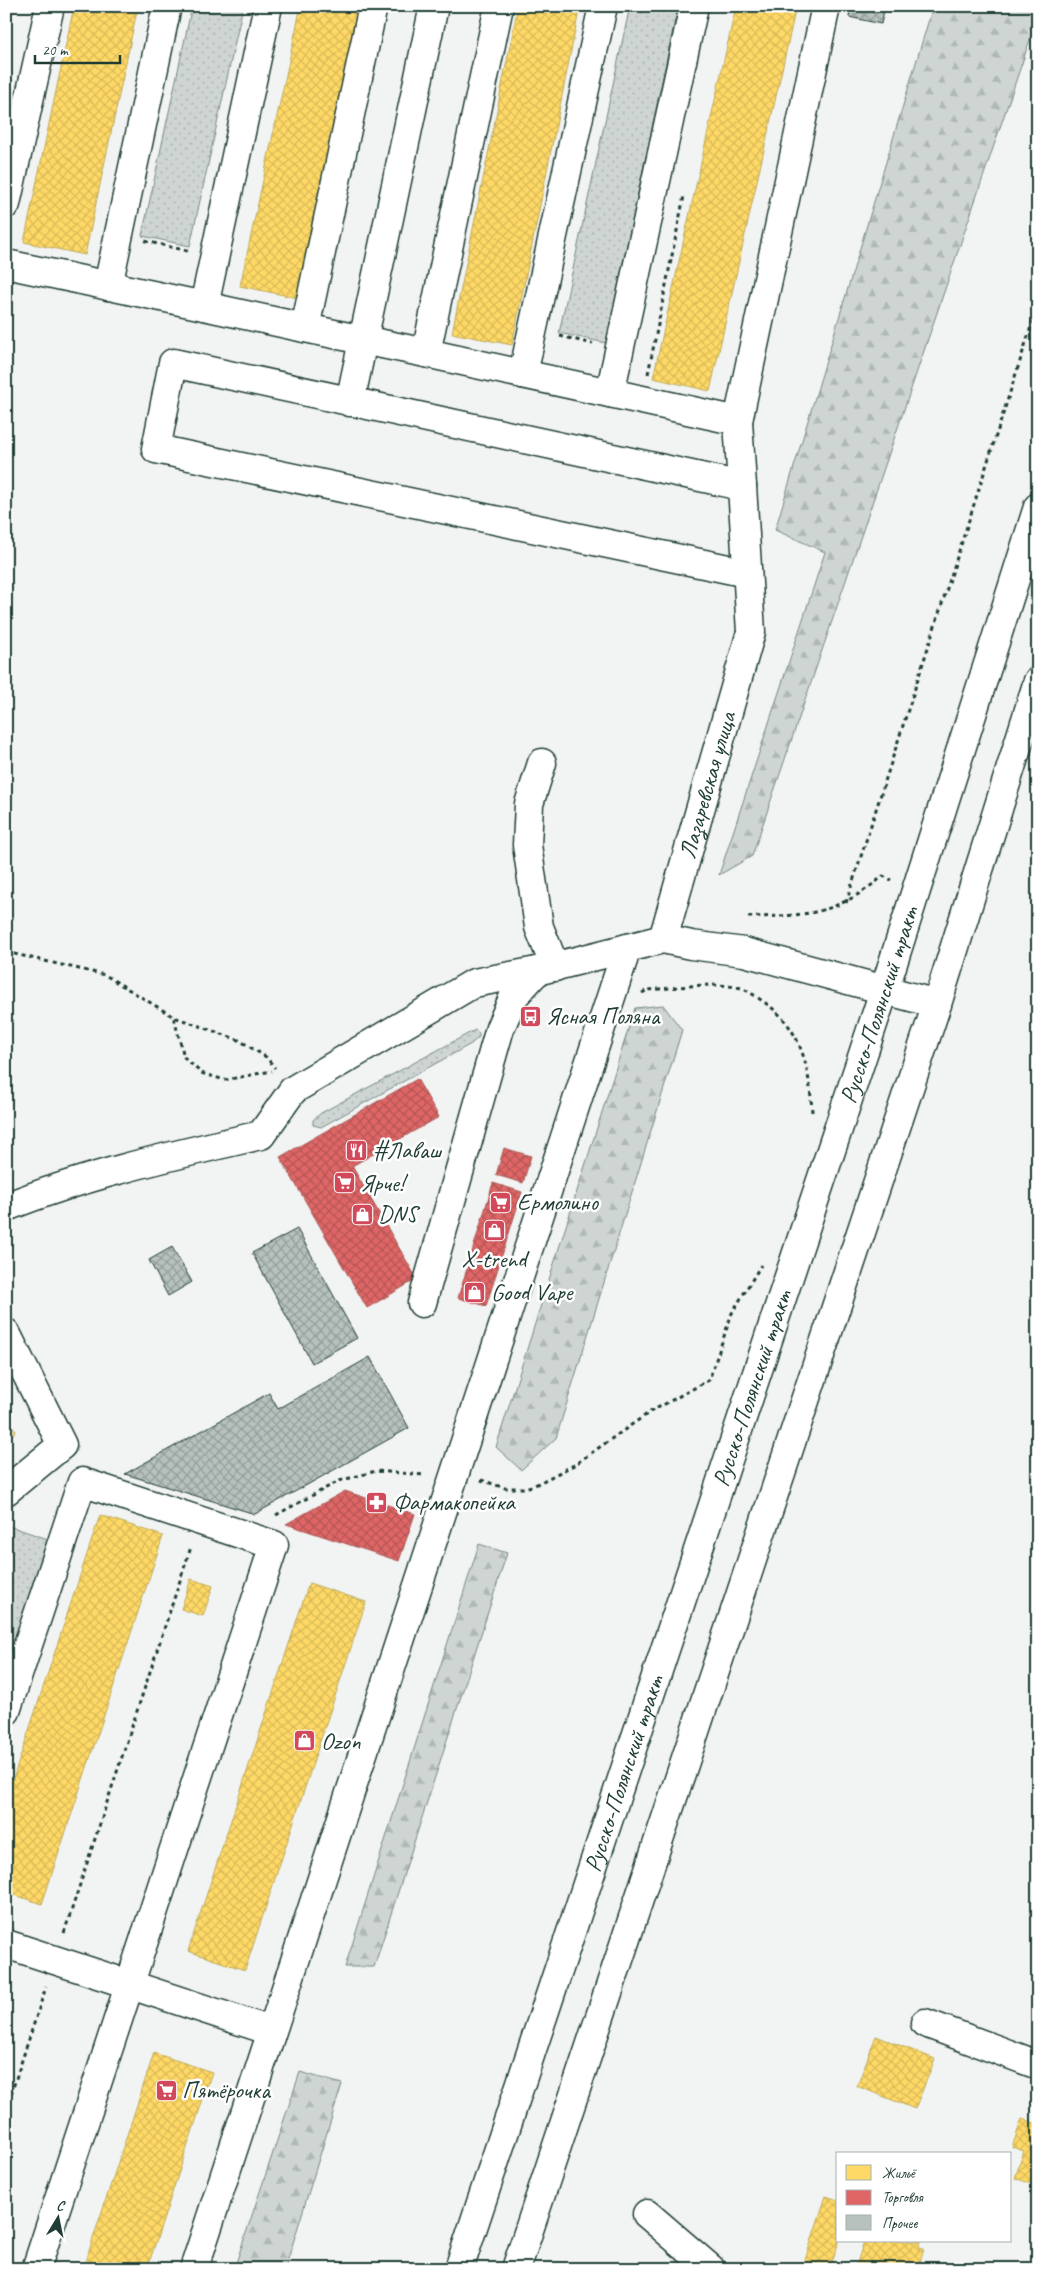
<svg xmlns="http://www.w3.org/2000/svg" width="1044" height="2275" font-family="Caveat,sans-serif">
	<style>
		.green { fill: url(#green-dots); stroke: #768984 }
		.forest { fill: url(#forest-firs); stroke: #768984 }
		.homes { fill: url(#homes-cross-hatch); stroke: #bcaa57 }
		.shops { fill: url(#shops-cross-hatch); stroke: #a65a57 }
		.building { fill: url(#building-cross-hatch); stroke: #1f3d34 }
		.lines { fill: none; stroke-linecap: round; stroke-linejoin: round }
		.minor-casing { stroke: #1f3d34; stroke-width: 31 }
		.major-casing { stroke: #1f3d34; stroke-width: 31 }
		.path { stroke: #1f3d34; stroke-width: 3; stroke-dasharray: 4 4; stroke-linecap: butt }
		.minor { stroke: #fff; stroke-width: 28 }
		.major { stroke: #fff; stroke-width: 28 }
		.labels { text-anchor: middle; stroke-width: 5; stroke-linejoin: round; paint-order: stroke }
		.street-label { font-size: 24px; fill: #1f3d34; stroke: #fff }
		.poi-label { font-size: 24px; fill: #1f3d34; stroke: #fff; text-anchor: start }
	</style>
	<defs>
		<pattern id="green-dots" width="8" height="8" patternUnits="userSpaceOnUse" patternTransform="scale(1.25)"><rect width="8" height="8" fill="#ced5d3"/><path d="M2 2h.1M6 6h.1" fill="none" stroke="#b0b8b6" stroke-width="1.8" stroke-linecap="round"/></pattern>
		<pattern id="forest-firs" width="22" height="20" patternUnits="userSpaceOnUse" patternTransform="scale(1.25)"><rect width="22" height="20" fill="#ced5d3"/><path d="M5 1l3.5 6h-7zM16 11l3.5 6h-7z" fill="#b0b8b6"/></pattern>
		<pattern id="homes-cross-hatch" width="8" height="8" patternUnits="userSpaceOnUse" patternTransform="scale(1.25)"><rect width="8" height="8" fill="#ffd966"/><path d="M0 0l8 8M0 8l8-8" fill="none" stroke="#dabb59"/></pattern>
		<pattern id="shops-cross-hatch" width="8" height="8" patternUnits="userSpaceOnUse" patternTransform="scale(1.25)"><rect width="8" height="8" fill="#e06666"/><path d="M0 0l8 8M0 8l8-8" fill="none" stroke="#b55555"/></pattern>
		<pattern id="building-cross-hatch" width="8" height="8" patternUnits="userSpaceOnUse" patternTransform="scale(1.25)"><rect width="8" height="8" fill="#b7c1bd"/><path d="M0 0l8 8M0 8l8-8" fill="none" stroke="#949e9a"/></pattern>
	</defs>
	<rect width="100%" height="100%" fill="#f2f3f3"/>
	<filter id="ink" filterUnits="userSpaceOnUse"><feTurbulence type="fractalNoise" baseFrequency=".02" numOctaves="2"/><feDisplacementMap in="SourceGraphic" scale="10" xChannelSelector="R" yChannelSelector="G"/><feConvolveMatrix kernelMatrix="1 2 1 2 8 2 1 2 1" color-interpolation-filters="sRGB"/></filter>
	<g filter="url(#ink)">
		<path class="green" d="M192 6H243L190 246 142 236Z
			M630 6H678L606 343 559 333Z
			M475 1030 479 1033V1037L471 1044 321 1127 313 1125V1120L321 1113Z
			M6 1525 48 1539 6 1666Z"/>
		<path class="forest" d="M933 6H1038V16L752 856 719 875 825 552 775 530Z
			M663 1005 682 1030 556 1438 521 1470 496 1447 635 1008Z
			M479 1544 507 1553 374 1967H345Z
			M300 2072 342 2084 285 2269H234Z"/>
		<path class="homes" d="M74 6H138L85 255 24 242Z
			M301 6H361L298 298 240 286Z
			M518 6H580L512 345 452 333Z
			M736 6 796 7 710 391 653 378Z
			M6 1419 16 1431 6 1439Z
			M100 1515 163 1536 42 1904 6 1892V1800Z
			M191 1579 213 1586 203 1616 181 1609Z
			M309 1583 366 1602 245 1970 188 1951Z
			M876 2036 935 2059 915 2109 857 2086Z
			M154 2053 212 2072 147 2269H83Z
			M1022 2119 1038 2124V2186L1015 2178 1024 2151 1012 2147Z
			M826 2196 838 2200 839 2241 830 2269H802Z
			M864 2241H921L919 2247 924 2249 918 2269H855Z"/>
		<path class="shops" d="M417 1079 439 1117 352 1166 417 1279 367 1308 280 1157Z
			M504 1148 531 1156 523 1183 496 1175Z
			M493 1183 522 1192 486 1306 458 1298Z
			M345 1491 415 1514 399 1561 286 1524Z"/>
		<path class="building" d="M851 6H885L881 24 849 17Z
			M297 1229 357 1338 312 1363 252 1253Z
			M172 1247 192 1282 168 1296 149 1260Z
			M370 1357 409 1428 255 1514 125 1474 269 1393 278 1409Z"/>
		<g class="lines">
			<defs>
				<g id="minor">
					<path d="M268 6 204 306 305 328"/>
					<path d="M373 6 305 328 426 353"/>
					<path d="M499 6 426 353 610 393"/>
					<path d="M6 204 50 6"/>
					<path d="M6 264 204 306"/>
					<path d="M108 286 167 6"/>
					<path d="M523 374 603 6"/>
					<path d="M350 402 434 6"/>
					<path d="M738 421 826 6"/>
					<path d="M742 486 173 363 156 449 747 573"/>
					<path d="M542 763 529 804 527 845 539 927 555 967"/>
					<path id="s1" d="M663 939 751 632 738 421 610 393 694 6"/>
					<path d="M6 1207C88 1174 175 1155 261 1135L293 1090 474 983 537 971 663 939 691 945 744 952 937 1004"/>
					<path d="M422 1303 500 1028 514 996 537 971"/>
					<path d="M6 1333 62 1445 6 1491"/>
					<path d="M6 1711 82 1482 274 1545 36 2269"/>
					<path d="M6 1944 271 2031"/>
					<path d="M925 2023 1038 2065"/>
					<path d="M647 2214 711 2269"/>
					<path d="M194 2269 627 948"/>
				</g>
				<g id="major">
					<path id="s2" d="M459 2269 885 988 1038 507"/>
					<path d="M516 2269 937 1004 1038 681"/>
				</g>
			</defs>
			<use href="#minor" class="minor-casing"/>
			<use href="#major" class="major-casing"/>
			<path class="path" d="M145 241 188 251
				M560 336 593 344
				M648 374 684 196
				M846 903 1038 305
				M748 917C805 916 837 915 883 876L891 880
				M6 952 105 975 174 1017 239 1040 266 1057 275 1068
				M642 993 648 990C676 988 708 982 737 987 747 989 755 996 764 1002 802 1027 810 1070 812 1113
				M174 1018 184 1057 201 1073 225 1080 272 1071
				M481 1480 505 1488H523L533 1486 574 1465 650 1412 709 1380 732 1313 761 1265
				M276 1515 339 1481 376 1471 425 1475
				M64 1933 191 1547
				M6 2109 46 1987"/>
			<use href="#minor" class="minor"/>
			<use href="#major" class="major"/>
		</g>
	</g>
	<defs>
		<symbol id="bus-square" viewBox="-11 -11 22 22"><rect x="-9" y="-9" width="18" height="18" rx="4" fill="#d1495b" stroke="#fff"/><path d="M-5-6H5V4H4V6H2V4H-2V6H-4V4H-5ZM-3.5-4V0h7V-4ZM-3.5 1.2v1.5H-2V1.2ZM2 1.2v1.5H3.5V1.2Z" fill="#fff"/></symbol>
		<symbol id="restaurant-square" viewBox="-11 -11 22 22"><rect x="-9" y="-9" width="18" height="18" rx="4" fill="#d1495b" stroke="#fff"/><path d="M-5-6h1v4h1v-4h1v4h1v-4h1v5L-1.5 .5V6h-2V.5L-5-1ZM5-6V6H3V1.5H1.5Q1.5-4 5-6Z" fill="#fff"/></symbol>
		<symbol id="supermarket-square" viewBox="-11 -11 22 22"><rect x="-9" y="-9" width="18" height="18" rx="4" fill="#d1495b" stroke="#fff"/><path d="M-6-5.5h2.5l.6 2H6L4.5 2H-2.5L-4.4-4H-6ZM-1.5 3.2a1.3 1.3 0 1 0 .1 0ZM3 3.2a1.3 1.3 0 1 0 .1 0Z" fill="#fff"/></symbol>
		<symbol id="shop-square" viewBox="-11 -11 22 22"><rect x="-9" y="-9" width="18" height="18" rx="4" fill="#d1495b" stroke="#fff"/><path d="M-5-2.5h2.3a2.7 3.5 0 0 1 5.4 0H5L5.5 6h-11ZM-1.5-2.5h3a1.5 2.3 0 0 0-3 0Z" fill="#fff"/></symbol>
		<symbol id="pharmacy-square" viewBox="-11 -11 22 22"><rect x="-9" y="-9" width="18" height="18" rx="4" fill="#d1495b" stroke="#fff"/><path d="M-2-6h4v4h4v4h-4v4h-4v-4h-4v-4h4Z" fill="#fff"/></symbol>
	</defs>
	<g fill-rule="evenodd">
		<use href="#bus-square" x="518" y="1004" width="25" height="25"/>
		<use href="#restaurant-square" x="344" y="1138" width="25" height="25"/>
		<use href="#supermarket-square" x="332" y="1170" width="25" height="25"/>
		<use href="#supermarket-square" x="488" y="1190" width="25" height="25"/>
		<use href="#shop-square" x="350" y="1202" width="25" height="25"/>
		<use href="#shop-square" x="482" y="1218" width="25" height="25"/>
		<use href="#shop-square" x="462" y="1280" width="25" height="25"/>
		<use href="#pharmacy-square" x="364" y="1490" width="25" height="25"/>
		<use href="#shop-square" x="292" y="1728" width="25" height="25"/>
		<use href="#supermarket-square" x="154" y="2078" width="25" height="25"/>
	</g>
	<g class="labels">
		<g class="street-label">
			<text dy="8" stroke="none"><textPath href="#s1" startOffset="160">Лазаревская улица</textPath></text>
			<text dy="8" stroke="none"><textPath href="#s2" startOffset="1332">Русско-Полянский тракт</textPath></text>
			<text dy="8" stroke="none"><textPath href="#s2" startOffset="928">Русско-Полянский тракт</textPath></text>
			<text dy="8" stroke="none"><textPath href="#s2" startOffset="522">Русско-Полянский тракт</textPath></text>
		</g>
		<g class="poi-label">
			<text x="546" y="1024">Ясная Поляна</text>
			<text x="373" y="1158">#Лаваш</text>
			<text x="360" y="1191">Ярче!</text>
			<text x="517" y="1210">Ермолино</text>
			<text x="378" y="1222">DNS</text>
			<text x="494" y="1267" text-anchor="middle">X-trend</text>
			<text x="491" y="1300">Good Vape</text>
			<text x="393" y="1510">Фармакопейка</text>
			<text x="321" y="1749">Ozon</text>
			<text x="182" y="2098">Пятёрочка</text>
		</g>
	</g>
	<rect width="1044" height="2275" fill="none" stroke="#fff" stroke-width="25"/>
	<rect x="12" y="12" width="1019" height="2250" fill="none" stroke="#1f3d34" stroke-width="2" filter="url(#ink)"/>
	<rect x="836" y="2152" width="175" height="90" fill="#ffffff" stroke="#a5b1ae"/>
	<rect x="846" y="2165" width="25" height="15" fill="#ffd966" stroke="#a5b1ae"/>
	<text x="882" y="2178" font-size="15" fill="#1f3d34">Жильё</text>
	<rect x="846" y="2190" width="25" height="15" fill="#e06666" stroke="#a5b1ae"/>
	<text x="882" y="2202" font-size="15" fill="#1f3d34">Торговля</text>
	<rect x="846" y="2215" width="25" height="15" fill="#b7c1bd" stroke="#a5b1ae"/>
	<text x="882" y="2228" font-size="15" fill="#1f3d34">Прочее</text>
	<g transform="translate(58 2218) rotate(10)" stroke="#ffffff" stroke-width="4" paint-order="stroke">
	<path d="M0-4L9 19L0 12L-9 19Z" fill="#1f3d34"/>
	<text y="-8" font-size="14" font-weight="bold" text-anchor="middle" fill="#1f3d34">С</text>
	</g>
	<path d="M35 55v8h85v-8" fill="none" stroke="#1f3d34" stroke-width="2.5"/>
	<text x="42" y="55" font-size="15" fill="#1f3d34" stroke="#ffffff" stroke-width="4" paint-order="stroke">20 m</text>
</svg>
